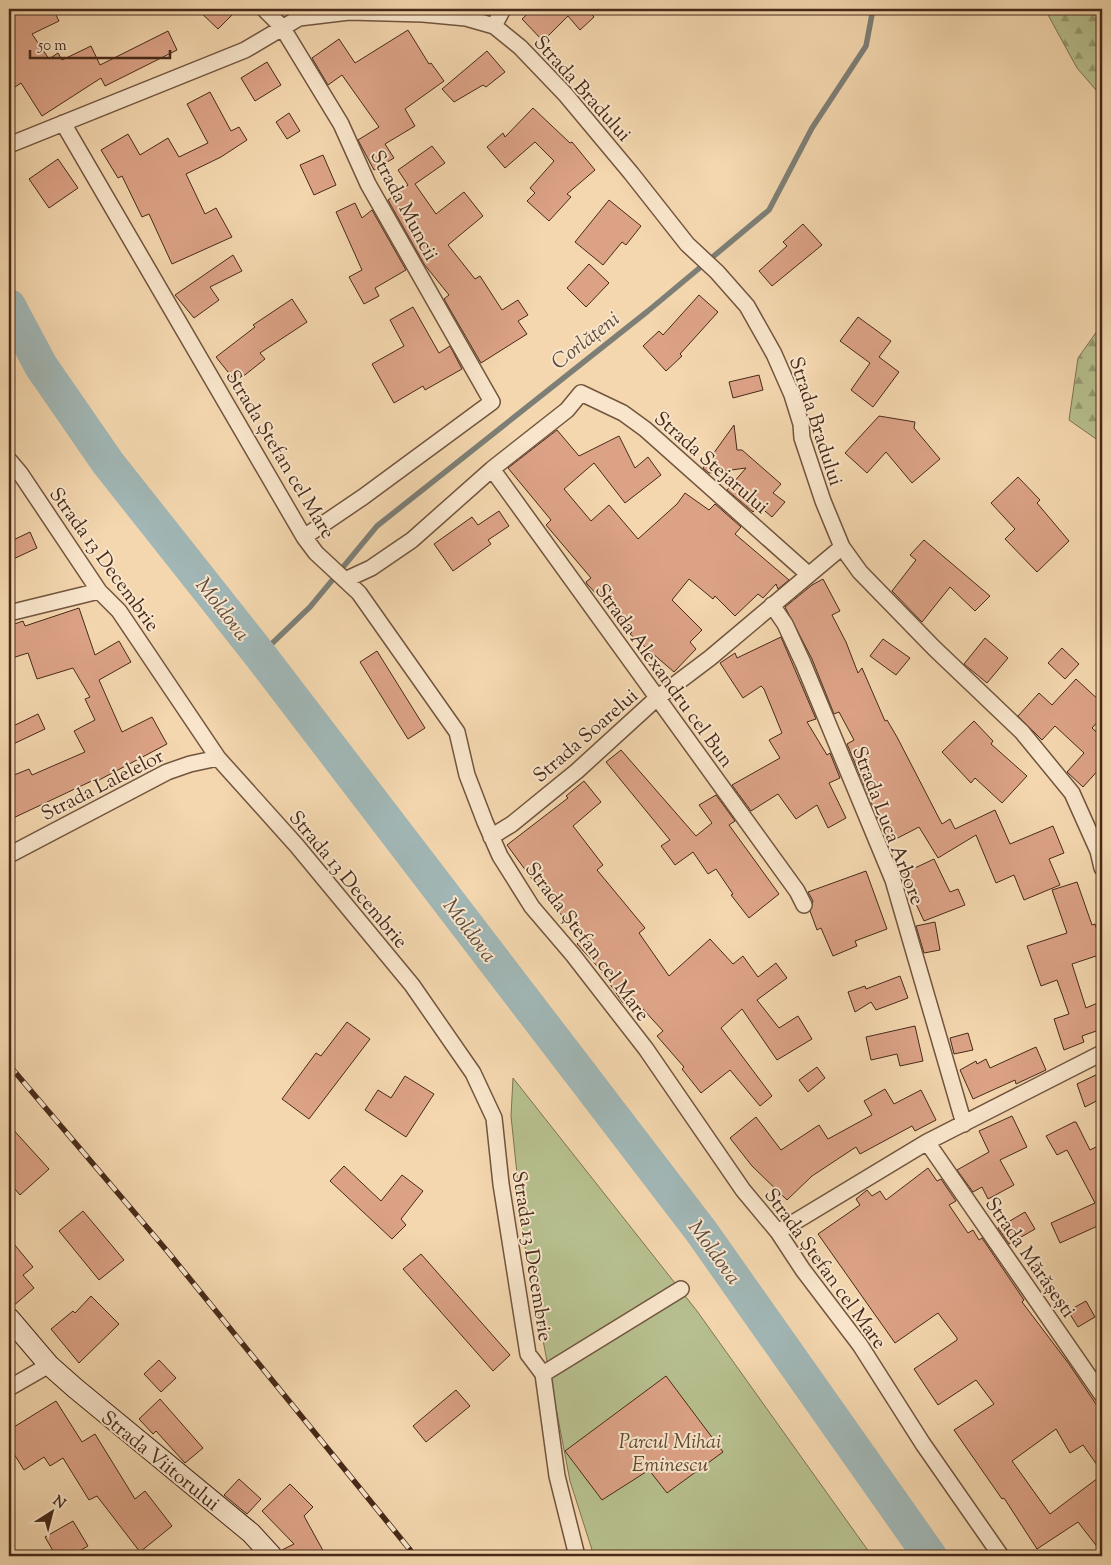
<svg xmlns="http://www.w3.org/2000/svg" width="1111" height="1565" font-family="'Sorts Mill Goudy',serif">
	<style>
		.green { fill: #b7bf8e; stroke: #7f7454 }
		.forest { fill: url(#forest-firs); stroke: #7f7454 }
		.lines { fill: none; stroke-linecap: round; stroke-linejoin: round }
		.stream { stroke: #7d7f77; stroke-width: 5.5 }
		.river { stroke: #a1b7b6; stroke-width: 34 }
		.building { fill: #dca286; stroke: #472a19 }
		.street-casing { stroke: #72553e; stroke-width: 18 }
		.secondary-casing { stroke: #472a19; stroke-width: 22 }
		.street { stroke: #f8e5cb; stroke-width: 15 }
		.secondary { stroke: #f8e5cb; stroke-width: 20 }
		.rail-casing { stroke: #472a19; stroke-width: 5.5 }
		.rail { stroke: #f8e5cb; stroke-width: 4; stroke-dasharray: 11; stroke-linecap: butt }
		.labels { text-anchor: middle; stroke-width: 4; stroke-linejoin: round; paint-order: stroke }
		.street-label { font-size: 20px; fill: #472a19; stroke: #f8e5cb }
		.park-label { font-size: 20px; font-style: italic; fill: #5d4830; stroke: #f8e5cb }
		.water-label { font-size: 21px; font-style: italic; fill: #5e4d40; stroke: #f8e5cb }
	</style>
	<defs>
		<pattern id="forest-firs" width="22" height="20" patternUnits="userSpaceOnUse" patternTransform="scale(1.25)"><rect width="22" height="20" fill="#b7bf8e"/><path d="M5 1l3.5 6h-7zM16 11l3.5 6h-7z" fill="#979b73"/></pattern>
	</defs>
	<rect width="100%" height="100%" fill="#f4d7af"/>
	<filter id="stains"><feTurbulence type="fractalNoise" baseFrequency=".004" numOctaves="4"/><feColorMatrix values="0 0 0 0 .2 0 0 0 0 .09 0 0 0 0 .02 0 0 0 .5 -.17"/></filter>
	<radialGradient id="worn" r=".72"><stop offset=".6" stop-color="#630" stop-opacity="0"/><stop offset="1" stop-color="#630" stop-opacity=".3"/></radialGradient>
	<path class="green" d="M513 1078 697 1311 872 1556H594L570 1481 524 1241 511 1116Z"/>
	<path class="forest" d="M1051 9H1102V97L1077 68 1047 13Z
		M1102 324V443L1069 420 1078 358Z"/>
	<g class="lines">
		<path class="stream" d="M260 655 310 607 377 526 648 311 769 210 812 128 866 46 873 9"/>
		<path class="river" d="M9 306 41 366 108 463 260 655 701 1231 930 1556"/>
	</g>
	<path class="building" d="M9 9H53L59 21 32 34 49 59 58 53 62 60 91 46 100 65 168 31 177 50 105 86 101 78 42 116 21 83 9 91Z
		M197 9H238L218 29Z
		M533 9H587L594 17 580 30 568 16 543 41 522 19Z
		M408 30 429 64 431 63 444 81 405 109 415 126 385 144 394 158 374 170 358 140 379 127 342 75 328 85 312 58 339 39 355 63Z
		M487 51 505 72 486 87 483 85 454 102 442 89Z
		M267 62 281 85 255 101 241 78Z
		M210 92 231 131 239 127 247 140 221 157 186 174 205 214 216 208 232 237 172 264 149 214 142 217 122 176 118 178 101 150 128 134 140 155 168 138 179 157 208 143 187 104Z
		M533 108 570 143 572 142 595 170 567 194 571 197 549 221 527 201 535 193 530 188 554 161 535 142 505 168 487 147 503 133 505 137Z
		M289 113 300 131 287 139 276 122Z
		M432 146 445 163 415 184 436 214 464 192 483 216 448 245 475 279 480 276 502 310 518 300 528 315 518 321 527 334 481 363 444 299 449 295 424 264 388 200 408 185 398 170Z
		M323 155 336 185 314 195 300 165Z
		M58 159 78 188 49 208 29 179Z
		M609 200 641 226 626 245 622 242 603 265 575 242Z
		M355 203 362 218 372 210 406 270 375 288 379 296 364 304 349 277 362 270 336 212Z
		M803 224 822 245 772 286 759 271 787 246 783 242Z
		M233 255 242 271 210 287 219 300 194 318 175 295Z
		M589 264 609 283 586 307 567 288Z
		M699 295 718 312 680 354 682 356 666 371 643 346 659 331 663 335Z
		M292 299 307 322 260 353 265 359 236 382 216 357 255 327 253 325Z
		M413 307 439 353 450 346 462 369 425 390 423 386 394 403 372 364 404 346 390 320Z
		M858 317 891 341 879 357 899 372 873 407 851 390 870 363 840 341Z
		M759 375 763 390 733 398 729 382Z
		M879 416 915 422 914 428 940 459 912 483 886 452 867 473 845 453Z
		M734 425 737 450H742L781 484 773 493 785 502 772 517 759 506 753 512 727 490 746 468 709 473 703 468Z
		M557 430 579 456 619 436 635 468 648 457 661 475 625 503 594 463 564 489 591 521 609 505 638 539 677 504 685 493 709 510 715 504 741 527 735 534 789 580 778 589 776 584 763 598 758 594 735 616 715 596 713 599 689 579 672 600 702 630 690 642 696 649 674 672 630 634 632 632 587 584 586 582 591 578 546 525 551 520 508 468Z
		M1018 477 1040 500 1037 503 1069 541 1037 572 1005 539 1015 529 991 503Z
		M499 511 509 526 488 540 491 544 453 571 434 544 472 517 478 525Z
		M30 532 37 548 9 561V542Z
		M924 540 990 596 975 611 950 587 922 622 892 591 916 560 910 555Z
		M823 579 840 611 832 615 846 642 858 673 862 668 885 721 887 720 897 737 942 824 950 819 955 829 995 810 1010 844 1053 826 1064 853 1049 859 1060 885 1024 900 1014 875 996 883 976 835 938 858 919 827 888 843 847 744 854 740 839 712 834 714 812 659 785 607 812 585Z
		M79 608 95 655 119 641 131 662 99 680 122 732 152 717 167 744 99 780 98 778 9 820V777L29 769 32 775 85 752 74 731 95 720 85 699 90 697 73 668 37 679 28 653 9 659V626L23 621 25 626Z
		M781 637 816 719 807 722 827 755 830 753 840 778 829 783 846 818 828 828 817 805 796 819 778 794 751 811 732 785 780 758 769 740 782 733 764 689 761 686 743 698 720 663 735 653 737 658Z
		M985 638 1008 658 987 683 964 664Z
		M883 639 910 658 896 675 870 656Z
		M1062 648 1079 664 1065 679 1048 663Z
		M377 651 425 728 408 739 360 662Z
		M1076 679 1102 703V717L1092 728 1102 737V766L1083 787 1067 772 1084 753 1055 726 1042 740 1018 716 1039 693 1052 705Z
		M38 714 45 729 9 746V728Z
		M974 721 993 741 991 744 1027 776 1002 803 975 778 971 783 942 752Z
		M621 750 696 836 712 823 699 805 716 795 735 821 729 825 779 894 749 918 731 895 733 894 716 869 708 874 693 852 675 865 661 846 670 840 606 762Z
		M584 781 601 802 573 826 603 865 597 870 645 928 639 933 669 976 710 939 733 964 743 956 758 977 776 963 787 978 757 1000 779 1028 798 1016 812 1039 777 1060 742 1009 721 1028 772 1096 760 1106 730 1070 701 1093 682 1069 684 1067 657 1036 663 1031 632 997 623 1003 598 967 577 944 584 938 548 901 507 845 568 798 566 796Z
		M934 859 950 892 958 889 965 905 924 921 902 874Z
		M866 871 887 929 855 941 857 946 833 956 821 928 817 930 810 911 813 901 808 892Z
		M1077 882 1092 925 1095 924 1102 946V954L1072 964 1086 1008 1102 1001V1029L1082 1036 1084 1042 1064 1050 1054 1019 1069 1014 1057 980 1041 986 1027 946 1067 933 1052 890Z
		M935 922 940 950 924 953 916 926Z
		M900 976 908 998 876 1010 871 1002 855 1012 848 992 865 986 866 989Z
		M347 1022 370 1039 309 1119 282 1099 316 1053 321 1056Z
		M915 1026 923 1061 900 1066 897 1054 871 1060 866 1037Z
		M968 1033 973 1050 954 1054 950 1038Z
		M1036 1047 1046 1070 1016 1084 1015 1080 973 1099 960 1070 976 1061 977 1064 986 1059 990 1068Z
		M817 1067 825 1078 808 1092 799 1080Z
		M1102 1072V1098L1085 1107 1077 1084Z
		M405 1076 434 1094 406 1137 365 1110 378 1090 391 1098Z
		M885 1089 894 1104 921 1090 936 1120 915 1131 912 1126 860 1154 856 1147 812 1176 787 1200 752 1166 730 1138 756 1117 781 1150 819 1125 828 1139 872 1115 864 1101Z
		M1012 1116 1027 1147 1000 1160 1014 1185 988 1199 982 1187 973 1192 957 1170 989 1152 979 1131Z
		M1074 1122H1076L1090 1150 1102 1144V1224L1060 1243 1051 1223 1095 1203 1067 1150 1057 1155 1046 1136Z
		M9 1125 49 1169 20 1195 9 1182Z
		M344 1166 381 1201 402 1175 423 1191 401 1219 406 1225 392 1239 330 1181Z
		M928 1168 937 1181 941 1179 956 1201 949 1205 968 1233 973 1230 979 1240 982 1238 1024 1300 1022 1302 1069 1364 1102 1413V1472L1083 1445 1070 1453 1056 1429 1012 1461 1050 1514 1102 1475V1553L1078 1522 1037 1549 1004 1498 1002 1499 954 1430 994 1404 976 1380 938 1405 914 1369 957 1340V1338L938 1313 895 1343 818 1234 860 1205 856 1199 867 1190 872 1196 880 1191 886 1200Z
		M83 1211 124 1260 99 1280 59 1231Z
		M1025 1212 1035 1229 1009 1244 998 1228Z
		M9 1238 33 1267 23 1275 34 1288 12 1307 9 1306Z
		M421 1254 510 1355 493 1371 403 1269Z
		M91 1296 119 1324 79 1363 51 1329 73 1311 75 1313Z
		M1086 1301 1095 1317 1078 1327 1068 1311Z
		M159 1360 176 1378 161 1392 144 1374Z
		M666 1376 723 1452 667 1493 649 1470 602 1500 565 1451Z
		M456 1390 470 1406 426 1442 413 1426Z
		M160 1399 203 1448 185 1463 156 1431 153 1434 139 1419Z
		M56 1401 82 1442 95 1434 135 1499 145 1491 172 1526 140 1552 97 1496 89 1500 63 1458 50 1466 44 1457 24 1470 9 1446V1430Z
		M239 1479 261 1499 247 1514 224 1495Z
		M290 1484 313 1507 304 1516 326 1556H284L282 1550 294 1544 262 1511Z
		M73 1521 88 1546 71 1556H56L45 1537Z"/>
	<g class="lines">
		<defs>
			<path id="street" d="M264 9 282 27 341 124 368 184 492 402 363 497 304 537
				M494 26 503 9
				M63 123 304 537 316 553 359 593 457 732 467 775 485 822 500 856 532 907 573 955 646 1049 743 1190 778 1232 803 1270 860 1345 923 1444 1001 1556
				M9 145 245 50 299 18 349 12 423 14 466 18 494 26 520 47 565 94 631 173 687 244 717 272 747 306 774 354 792 395 801 424 802 438 823 501 842 547 860 572 934 648 1022 732 1072 793 1098 851 1102 868
				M9 460 20 473 99 591 119 611 218 758 297 846 412 985 473 1073 494 1118 501 1184 528 1354 543 1374
				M492 469 797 891 804 905
				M345 580 371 568 412 540 492 469 567 410 581 393 623 413 645 429 808 574
				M772 605 785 624 803 663 893 880 964 1124
				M9 613 99 591
				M491 837 512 824 577 771 657 698 710 658 842 547
				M9 855 167 772 190 764 218 758
				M927 1142 1102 1395
				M778 1232 927 1142 1102 1053
				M9 1388 49 1365
				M577 1556 557 1476 543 1374 681 1289"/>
			<path id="secondary" d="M9 1318 49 1365 75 1388 251 1533 272 1556"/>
		</defs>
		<use href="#street" class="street-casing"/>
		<use href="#secondary" class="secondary-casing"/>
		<use href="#street" class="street"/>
		<use href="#secondary" class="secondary"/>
		<defs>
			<path id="rail" d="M9 1065 168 1252 415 1556"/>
		</defs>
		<use href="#rail" class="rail-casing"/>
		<use href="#rail" class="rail"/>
	</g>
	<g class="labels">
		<g class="street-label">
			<text transform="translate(583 88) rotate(48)" y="7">Strada Bradului</text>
			<text transform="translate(405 205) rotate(62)" y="7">Strada Muncii</text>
			<text transform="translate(817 421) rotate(72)" y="7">Strada Bradului</text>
			<text transform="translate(281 454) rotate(59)" y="7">Strada Ștefan cel Mare</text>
			<text transform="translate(712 462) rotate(41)" y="7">Strada Stejarului</text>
			<text transform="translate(105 559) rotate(54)" y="7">Strada 13 Decembrie</text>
			<text transform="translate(665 675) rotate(54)" y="7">Strada Alexandru cel Bun</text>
			<text transform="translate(585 735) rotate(-41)" y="7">Strada Soarelui</text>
			<text transform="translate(102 784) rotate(-27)" y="7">Strada Lalelelor</text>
			<text transform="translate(889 825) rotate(69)" y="7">Strada Luca Arbore</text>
			<text transform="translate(349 879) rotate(50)" y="7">Strada 13 Decembrie</text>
			<text transform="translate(588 941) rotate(53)" y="7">Strada Ștefan cel Mare</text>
			<text transform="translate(533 1256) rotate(81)" y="7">Strada 13 Decembrie</text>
			<text transform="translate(1031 1257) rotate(55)" y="7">Strada Mărășești</text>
			<text transform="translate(826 1268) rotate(54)" y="7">Strada Ștefan cel Mare</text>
			<text transform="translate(161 1460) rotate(39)" y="7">Strada Viitorului</text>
		</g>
		<g class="park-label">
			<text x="670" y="1448">Parcul Mihai<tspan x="670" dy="23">Eminescu</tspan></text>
		</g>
		<g class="water-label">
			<text transform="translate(585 340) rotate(-38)" y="7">Corlățeni</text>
			<text transform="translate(223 609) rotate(52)" y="7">Moldova</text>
			<text transform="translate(470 930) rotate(53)" y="7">Moldova</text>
			<text transform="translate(715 1252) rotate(54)" y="7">Moldova</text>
		</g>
	</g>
	<rect width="1111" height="1565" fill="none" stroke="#f4d7af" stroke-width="30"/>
	<rect x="10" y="10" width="1091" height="1545" fill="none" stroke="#472a19" stroke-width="2.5"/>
	<rect x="15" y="15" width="1081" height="1535" fill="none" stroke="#472a19"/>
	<g transform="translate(52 1512) rotate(36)" stroke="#f8e5cb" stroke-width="4" paint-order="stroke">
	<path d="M0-4L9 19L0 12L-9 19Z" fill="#472a19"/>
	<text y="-8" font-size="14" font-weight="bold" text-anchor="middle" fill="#472a19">N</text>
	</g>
	<path d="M30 50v8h140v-8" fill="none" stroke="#472a19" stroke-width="2.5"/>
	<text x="38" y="50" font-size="15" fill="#472a19" stroke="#f8e5cb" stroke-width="4" paint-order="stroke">50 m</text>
	<rect width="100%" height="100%" filter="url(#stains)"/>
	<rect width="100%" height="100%" fill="url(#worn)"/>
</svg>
